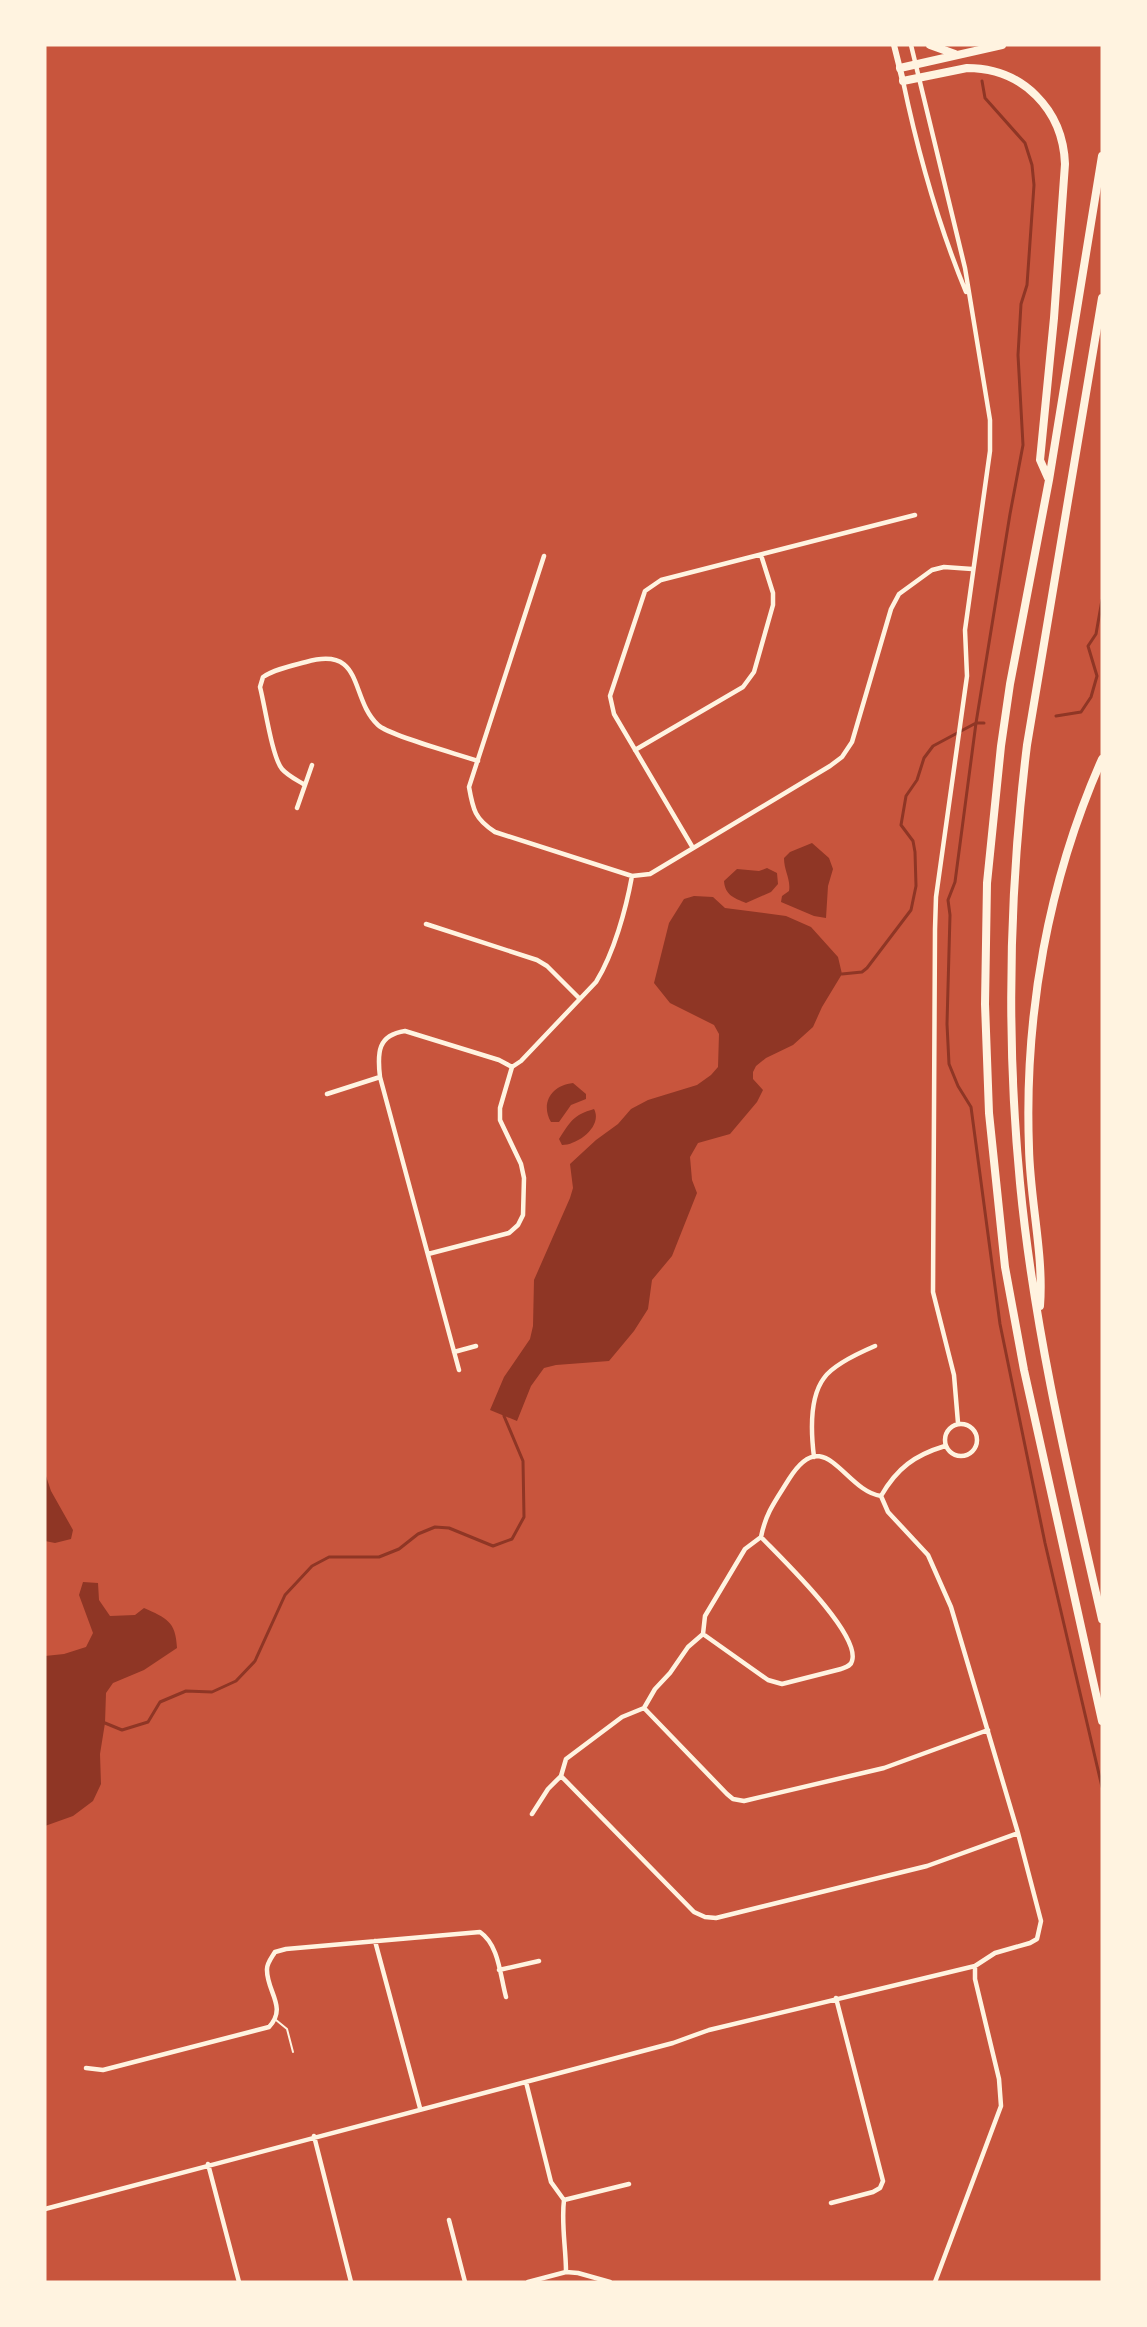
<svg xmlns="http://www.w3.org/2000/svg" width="1147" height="2327" font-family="Ubuntu,sans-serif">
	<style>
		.water { fill: #8f3625 }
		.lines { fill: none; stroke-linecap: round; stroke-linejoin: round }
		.stream { stroke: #8f3625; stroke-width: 3 }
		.service { stroke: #fff3e0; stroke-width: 2 }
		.minor { stroke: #fff3e0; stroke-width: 4.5 }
		.secondary { stroke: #fff3e0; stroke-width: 6 }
		.motorway { stroke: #fff3e0; stroke-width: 8 }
	</style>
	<rect width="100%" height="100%" fill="#c8553d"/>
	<path class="water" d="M812 843 829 858 833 869 828 886 826 918 814 916 781 902 782 896 789 891C791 879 784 871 784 858L790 852Z
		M767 868 777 873 778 884 771 892 746 903C734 898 725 895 724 881L737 869 759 871Z
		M694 896 713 897 725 908 786 916 811 927 838 957 842 974 822 1007 813 1027 793 1045 766 1058 756 1066 753 1072V1079L763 1090 757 1102 730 1134 698 1143 690 1157 692 1180 697 1193 672 1256 652 1280 648 1309 634 1331 609 1361 556 1365 544 1368 531 1386 517 1421 490 1410 504 1377 530 1339 533 1326 534 1280 570 1198 573 1188 570 1164 596 1140 618 1124 631 1109 648 1100 697 1085 711 1075 718 1067 719 1034 714 1025 670 1003 654 983 669 923 684 899Z
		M573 1083 586 1094V1099L571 1105 559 1122H551C540 1103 552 1085 573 1083Z
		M594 1109C603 1126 578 1145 562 1145L559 1139C571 1121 573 1115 594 1109Z
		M45 1473 51 1491 73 1530 71 1539 55 1543 45 1541Z
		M83 1582 98 1583 99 1600 110 1616 135 1615 144 1608C166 1618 176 1621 177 1648L144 1670 113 1683 106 1693 105 1723 100 1754 101 1784 93 1801 73 1816 45 1826V1656L64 1654 86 1647 93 1633 79 1595Z"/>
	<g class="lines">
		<path class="stream" d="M982 81 985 98 1025 143 1032 165 1034 185 1027 285 1021 304 1018 355 1023 445 1010 514 976 723 955 882 948 900 950 915 947 1024 949 1064 958 1086 971 1107 1000 1324 1045 1543 1102 1787
			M1056 716 1081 712 1091 697 1097 676 1088 646 1096 634 1102 600
			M842 974 862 972 867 968 911 910 916 886 915 852 913 841 901 825 906 796 917 780 924 758 933 746 976 723H984
			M105 1723 122 1730 148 1722 160 1702 186 1691 212 1692 236 1681 255 1661 285 1595 312 1566 329 1557H379L399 1549 418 1534 435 1527 449 1528 493 1546 512 1539 524 1517 523 1461 504 1416"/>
		<path class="service" d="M276 2020 287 2029 293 2052"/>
		<path class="minor" d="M911 45 965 268 990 420V451L965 630 967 676 936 897 935 929 933 1292 954 1375 958 1423
			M903 81C918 153 938 224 966 292
			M544 556 469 787C473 810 475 819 495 832L632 876 650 874 830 766 842 757 852 742 891 609 899 594 932 570 944 567 972 569
			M635 750 743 687 754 672 773 605V593L761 555
			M305 785C297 780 288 776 282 769 272 757 265 706 260 687L263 677C275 669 291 666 306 662 365 645 349 698 378 725 390 736 458 754 478 761
			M297 808 312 765
			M693 848 614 714 610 696 645 591 661 580 915 515
			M426 924 537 960 547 966 580 999
			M327 1094 380 1077
			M428 1254 509 1233 518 1225 523 1215 524 1178 521 1164 500 1120V1108L512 1067 521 1061 596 982C614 953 626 909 632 876
			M454 1352 476 1346
			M459 1370 380 1077C377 1052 378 1035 405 1031L499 1060 512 1067
			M945 1440a16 16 0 1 1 32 0a16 16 0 1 1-32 0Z
			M814 1457C811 1433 809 1398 824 1378 833 1365 861 1352 875 1346
			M881 1496C897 1468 915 1455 945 1446
			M703 1634 768 1680 782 1684 841 1669C846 1667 851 1666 852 1661 861 1634 780 1557 761 1537
			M644 1708 727 1794 733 1799 744 1801 884 1768 988 1730
			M561 1776 694 1912 705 1917 716 1918 927 1866 1018 1833
			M532 1814 548 1789 561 1776 566 1759 622 1717 644 1708 655 1689 670 1673 688 1647 703 1634 705 1616 745 1549 761 1537C766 1512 776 1500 789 1479 825 1421 844 1491 881 1496
			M375 1941 420 2108
			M499 1970 539 1961
			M86 2068 103 2070 269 2027C288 2007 266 1991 267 1969 267 1963 272 1957 275 1952L286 1949 480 1932C499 1945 500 1975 506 1997
			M526 2082 551 2182 564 2200C561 2224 566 2248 566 2272
			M314 2136 351 2282
			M208 2164 239 2282
			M564 2200 629 2184
			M831 2203 873 2192 880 2188 883 2181 836 1998
			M45 2209 673 2043 709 2030 975 1966 995 1953 1030 1943 1037 1939 1041 1921 1018 1833 951 1607 928 1555 888 1512 881 1496
			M449 2220 465 2282
			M528 2282 566 2272 578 2273 610 2282
			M935 2282 1001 2106 999 2079 975 1979V1966"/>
		<path class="secondary" d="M894 45 903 81"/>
		<path class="motorway" d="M930 45 955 54
			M900 68 1002 45
			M903 81 967 68C1023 68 1063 110 1065 164L1054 318 1040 460 1048 478
			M1102 156 1049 480 1010 684 1001 746 987 883 985 1004 989 1113 1005 1267 1024 1370 1102 1721
			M1102 298 1027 745C1009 891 1006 1037 1020 1183 1034 1330 1069 1475 1102 1619
			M1040 1306C1044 1255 1030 1200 1029 1148 1024 1015 1048 881 1102 759"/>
	</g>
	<rect width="1147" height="2327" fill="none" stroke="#fff3e0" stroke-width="93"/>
</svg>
